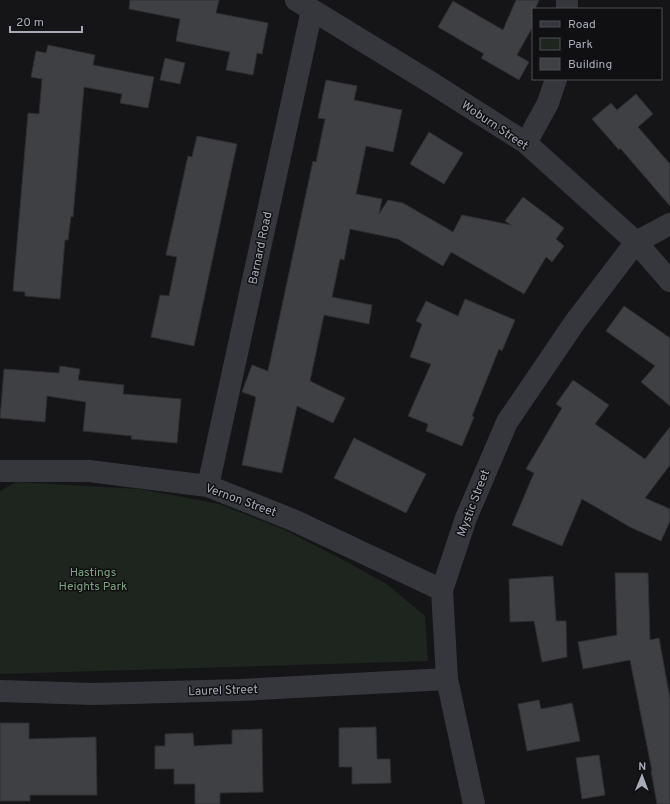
<svg xmlns="http://www.w3.org/2000/svg" width="670" height="804" font-family="Overpass,sans-serif">
	<style>
		.green { fill: #1d251e }
		.building { fill: #3f4044; stroke: #2f2f33 }
		.lines { fill: none; stroke-linecap: round; stroke-linejoin: round }
		.minor { stroke: #36373c; stroke-width: 22 }
		.labels { text-anchor: middle; stroke-width: 3; stroke-linejoin: round; paint-order: stroke }
		.street-label { font-size: 12px; fill: #a6abb7; stroke: #101012 }
		.park-label { font-size: 12px; fill: #7da381; stroke: #101012 }
	</style>
	<rect width="100%" height="100%" fill="#151517"/>
	<path class="green" d="M16 482 140 489 219 504 285 530 347 562 388 585 425 616 428 661 0 674V491Z"/>
	<path class="building" d="M130 0H219L216 13 268 23 262 54 257 53 253 75 226 70 230 52 176 41 180 19 129 9Z
		M516 0H539L535 9H533V26L517 55 529 62 519 80 481 58 484 54 438 27 453 1 503 30Z
		M48 45 95 55 93 65 154 77 148 108 120 103 122 94 84 87 73 217 71 216 68 240H65L60 299 25 296V292L13 291 28 113 39 114 42 79 31 77 36 51 46 53Z
		M165 58 185 63 180 84 160 80Z
		M326 80 357 86 354 100 402 110 393 152 366 146 356 194 382 199 379 214 388 200 403 203 453 232 462 215 511 225 505 221 523 197 564 228 556 239 564 246 552 262 546 257 524 294 451 252 443 266 398 239 350 229 344 260 340 259 332 297 372 305 369 324 324 315 310 381 345 398 333 423 297 406 282 473 242 465 256 397 242 392 252 365 268 371 313 161 316 162 325 119 318 118Z
		M636 94 653 114 638 127 670 164V206L620 148 619 150 592 119 611 103 617 110Z
		M429 132 463 153 444 184 410 164Z
		M197 136 237 144 194 346 151 337 160 295 169 296 177 257 166 255 188 156 192 157Z
		M465 299 515 320 502 351 499 349 472 416 474 417 462 446 426 431 428 424 408 416 431 364 410 357 422 324 416 321 426 301 458 316Z
		M624 306 670 338V406L641 382 655 366 606 331Z
		M60 366 80 369 78 380 124 385 123 394 181 399 177 443 131 439 132 436 83 431 86 402 47 396 45 422 0 418 4 369 59 373Z
		M573 380 609 405 595 424 645 459 670 427V465L645 498 670 509V521L661 541 630 527 582 499 562 546 512 525 534 473 526 469 562 408 556 404Z
		M354 438 426 474 406 513 334 478Z
		M615 573H648L650 640 659 638 670 699V804H657L651 771H652L630 660 583 669 578 642 617 635Z
		M553 576 556 621H566L567 657 542 662 534 621 510 622 509 579Z
		M539 700 541 709 572 703 580 741 527 751 518 704Z
		M0 723H29V739L96 737 97 795H30V801H0Z
		M376 727 377 759H390L391 783 352 784V767H339V728Z
		M262 729 263 792 220 793V804H195V784H174V769H155V746H165V734L193 733 194 746 232 744V730Z
		M599 755 605 795 582 799 576 758Z"/>
	<g class="lines">
		<path class="minor" d="M296 0 430 82 526 143 636 242 670 281
			M567 9V0
			M526 143 548 103 556 79
			M0 471H89L208 486 293 520 442 590
			M208 486 312 10
			M0 691 94 694 241 690 447 679
			M474 804 447 679 442 590 466 518 507 422 575 322 636 242 670 224"/>
	</g>
	<g class="labels">
		<g class="street-label">
			<text transform="translate(495 125) rotate(34)" y="4">Woburn Street</text>
			<text transform="translate(260 248) rotate(-78)" y="4">Barnard Road</text>
			<text transform="translate(241 500) rotate(20)" y="4">Vernon Street</text>
			<text transform="translate(473 503) rotate(-69)" y="4">Mystic Street</text>
			<text transform="translate(223 690) rotate(-2)" y="4">Laurel Street</text>
		</g>
		<g class="park-label">
			<text x="93" y="576">Hastings<tspan x="93" dy="14">Heights Park</tspan></text>
		</g>
	</g>
	<rect x="532" y="8" width="130" height="72" fill="#101012" stroke="#4c4e54"/>
	<rect x="540" y="21" width="20" height="6" fill="#36373c" stroke="#4c4e54"/>
	<text x="568" y="28" font-size="12" fill="#a6abb7">Road</text>
	<rect x="540" y="38" width="20" height="12" fill="#1d251e" stroke="#4c4e54"/>
	<text x="568" y="48" font-size="12" fill="#a6abb7">Park</text>
	<rect x="540" y="58" width="20" height="12" fill="#3f4044" stroke="#4c4e54"/>
	<text x="568" y="68" font-size="12" fill="#a6abb7">Building</text>
	<g transform="translate(642 776) rotate(1)" stroke="#101012" stroke-width="3" paint-order="stroke">
	<path d="M0-3L7 15L0 10L-7 15Z" fill="#a6abb7"/>
	<text y="-6" font-size="11" font-weight="bold" text-anchor="middle" fill="#a6abb7">N</text>
	</g>
	<path d="M10 26v6h72v-6" fill="none" stroke="#a6abb7" stroke-width="2"/>
	<text x="16" y="26" font-size="12" fill="#a6abb7" stroke="#101012" stroke-width="3" paint-order="stroke">20 m</text>
</svg>
